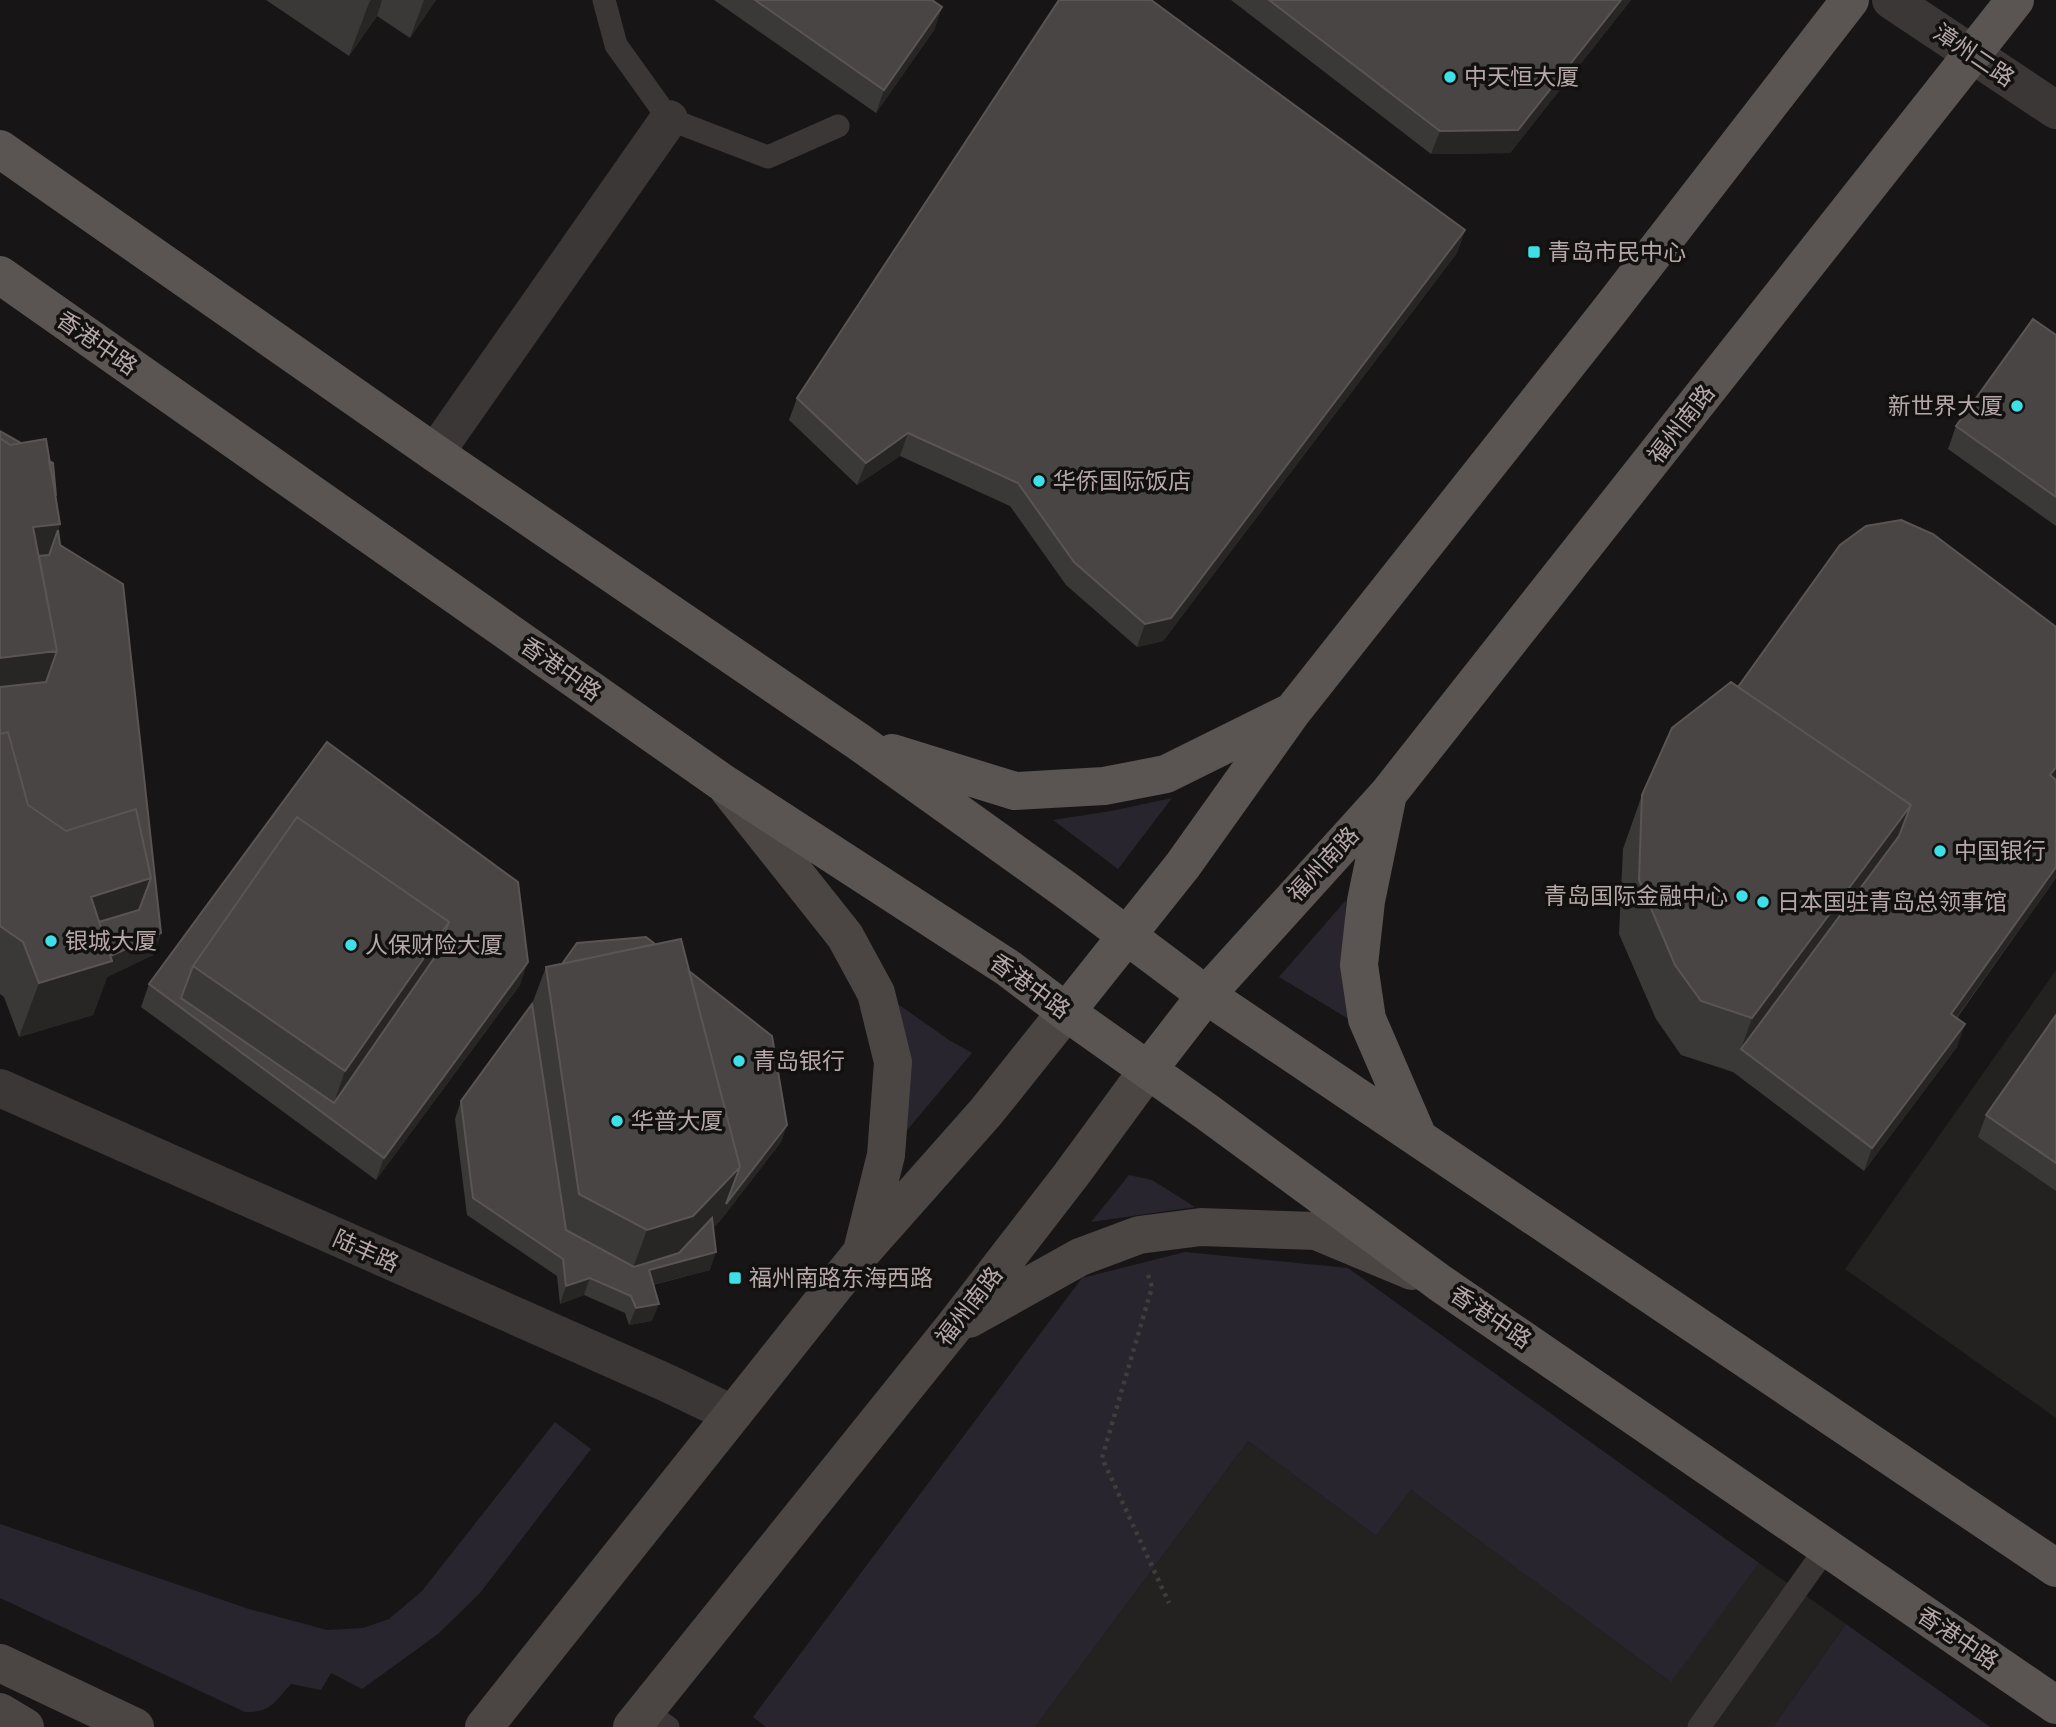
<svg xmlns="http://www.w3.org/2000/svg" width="2056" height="1727" font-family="Ubuntu,'Noto Sans SC',sans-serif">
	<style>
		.built { fill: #232221 }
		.green { fill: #29252e }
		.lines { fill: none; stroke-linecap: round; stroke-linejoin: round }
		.path { stroke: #423d3c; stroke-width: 4.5; stroke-dasharray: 3.5 5; stroke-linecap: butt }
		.service { stroke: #3b3736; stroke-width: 23 }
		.minor { stroke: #3b3736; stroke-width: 38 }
		.secondary { stroke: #4b4544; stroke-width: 38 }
		.primary { stroke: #5a5452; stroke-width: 38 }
		.wall { fill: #3b3938 }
		.shaded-wall { fill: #272625 }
		.building { fill: #484544; stroke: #5a5554; stroke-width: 2; fill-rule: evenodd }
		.poi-dot { fill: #3de0e7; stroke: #121110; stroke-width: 2.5 }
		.labels { text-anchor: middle; stroke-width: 7; stroke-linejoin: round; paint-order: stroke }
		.street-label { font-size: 23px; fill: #b6a8a8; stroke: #121110 }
		.poi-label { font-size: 23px; fill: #b6a8a8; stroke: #121110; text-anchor: start }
	</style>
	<rect width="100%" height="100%" fill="#171515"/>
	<path class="built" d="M2056 970V1418L1845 1269Z
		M1248 1441 1376 1536 1411 1490 1670 1681 1759 1563 1846 1624 1773 1727H1035Z"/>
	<path class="green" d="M1172 798 1118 869 1053 820 1111 811Z
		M1346 900 1343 962 1352 1021 1279 977Z
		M882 993 949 1040 972 1053 887 1154Z
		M1129 1175 1152 1180 1195 1207 1091 1222Z
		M1185 1252 1348 1268 1759 1563 1671 1682 1411 1490 1376 1536 1248 1441 1035 1727H766L753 1717 1082 1278Z
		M555 1422 591 1449 480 1593 438 1634 362 1689 331 1673 321 1690 291 1684C275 1701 271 1713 245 1712L0 1598V1524L249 1609 327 1630 363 1628 389 1619 422 1591Z
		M1846 1624 1990 1727H1773Z"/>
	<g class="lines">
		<path class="path" d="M1148 1275 1152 1287 1102 1458 1169 1603"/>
		<path class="service" d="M604 0 616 45 669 119 768 157 838 126
			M644 1711 668 1727
			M1699 1727 1827 1547"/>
		<path class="minor" d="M1891 0 2056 110
			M435 453 669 119
			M0 1088 667 1383 732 1414"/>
		<path class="secondary" d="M729 790 845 936 876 993 893 1062 886 1155 863 1247
			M969 1319 1080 1257 1139 1235 1201 1227 1316 1231 1412 1271
			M0 1663 135 1727
			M0 1712 25 1727
			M484 1727 861 1253 986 1112 1066 1012
			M632 1727 952 1329 1071 1175 1148 1070"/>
		<path class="primary" d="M0 149 435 453 859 742 1066 890 1206 995 2056 1568
			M0 275 723 783 1008 968 1066 1012 1207 1112 1440 1283 2056 1705
			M892 753 1015 791 1104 786 1166 774 1287 714
			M1388 794 1366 901 1359 965 1367 1019 1418 1137
			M1066 1012 1183 865 1292 712 1607 314 1850 0
			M1148 1070 1206 995 1388 794 2015 0"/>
	</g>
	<path class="wall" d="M266 0H436L410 38 377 16 349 56Z
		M714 0H932L942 7 934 30 876 113Z
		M1231 0H1631L1510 153 1431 154Z
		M1465 230 1457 253 1163 641 1137 647 1066 585 1010 506 900 456 857 485 789 420 797 398Z
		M2056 335V526L1948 449 1956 426Z
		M0 431 21 443 56 496 60 524 58 530 60 545 161 933 153 955 107 977 93 1015 19 1037 4 997 0 994Z
		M2056 627V878L1957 1018V1047L1864 1171 1733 1072 1681 1055 1656 1019 1619 934 1623 849 1642 795 1738 687Z
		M327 742 520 985 376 1180 141 1007 149 984Z
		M546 967 689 971 787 1125 781 1142 720 1221 713 1228 710 1270 653 1285 652 1321 629 1325 625 1313 584 1295 560 1304 557 1276 467 1215 455 1119 461 1101 532 1004Z
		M2056 1015V1191L1978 1137 1986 1115Z"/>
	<path class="shaded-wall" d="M371 0H382L377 16 349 56 369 3Z
		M424 0H436L410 38Z
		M1621 0H1631L1510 153 1431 154 1440 131Z
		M942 7 934 30 876 113 884 90Z
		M1465 230 1457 253 1163 641 1137 647 1145 624Z
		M908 433 900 456 857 485 866 463Z
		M60 524 41 577 33 527Z
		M57 651 38 704 0 709V658Z
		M2056 767V778L2042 798 2050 775Z
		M1911 805 1891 859 1741 1049 1752 1018Z
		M2056 867V878L1943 1036 1951 1014Z
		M151 878 131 932 85 946 91 897Z
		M449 922 429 976 329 1117 345 1071Z
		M161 933 153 955 107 977 93 1015 19 1037 39 983 91 965Z
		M528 962 520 985 376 1180 384 1158Z
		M1965 1024 1957 1047 1864 1171 1872 1148Z
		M787 1125 781 1142 720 1221 681 1261 716 1252 710 1270 643 1287 627 1284 647 1230 740 1167Z
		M590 1278 584 1295 560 1304 566 1286Z
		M659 1304 652 1321 629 1325 636 1308Z"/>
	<path class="building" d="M755 0H932L942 7 884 90Z
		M1059 0H1151L1465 230 1171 618 1145 624 1074 562 1018 483 908 433 866 463 797 398Z
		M1269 0H1621L1518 130 1440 131Z
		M2033 319 2056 335V497L1956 426Z
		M0 431 21 443 10 445 0 438Z
		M0 438 10 445 46 439 60 524 33 527 57 651 0 658Z
		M49 461 53 463 56 496Z
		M1901 520 1933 534 2056 627V767L2050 775 2056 780V867L1951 1014 1965 1024 1872 1148 1741 1049 1899 836 1911 805 1738 687 1840 545 1866 526Z
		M58 530 60 545 123 584 161 933 111 956 99 922 139 910 151 878 136 809 66 831 28 805 8 732 0 734V687L46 682 57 651 39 556 49 555Z
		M1731 682 1911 805 1752 1018 1701 1001 1675 965 1639 880 1642 795 1672 728Z
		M8 732 28 805 66 831 136 809 151 878 91 897 112 961 39 983 23 942 0 926V734Z
		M327 742 518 882 528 962 384 1158 149 984ZM297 817 449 922 437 954 334 1103 181 998 193 966Z
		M297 817 449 922 345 1071 193 966Z
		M646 937 655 944 562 964 577 943Z
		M681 939 740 1167 693 1216 647 1230 579 1194 546 967Z
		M689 971 772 1036 787 1125 726 1204 740 1167Z
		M532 1004 566 1230 634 1267 679 1253 712 1218 716 1252 649 1270 659 1304 636 1308 631 1296 590 1278 566 1286 563 1259 473 1198 461 1101Z
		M2056 1015V1163L1986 1115Z"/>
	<g class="poi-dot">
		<circle cx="1450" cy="77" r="7"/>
		<rect x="1527" y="245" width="14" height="14" rx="3.5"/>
		<circle cx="2017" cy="406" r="7"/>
		<circle cx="1039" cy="481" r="7"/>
		<circle cx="1940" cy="851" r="7"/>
		<circle cx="1742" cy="896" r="7"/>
		<circle cx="1763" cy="902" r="7"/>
		<circle cx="51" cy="941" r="7"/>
		<circle cx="351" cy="945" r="7"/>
		<circle cx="739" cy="1061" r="7"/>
		<circle cx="617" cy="1121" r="7"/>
		<rect x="728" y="1271" width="14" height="14" rx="3.5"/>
	</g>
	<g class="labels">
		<g class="street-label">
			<text transform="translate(1974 55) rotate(34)" y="8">漳州二路</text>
			<text transform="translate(97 343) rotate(35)" y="8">香港中路</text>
			<text transform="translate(1681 424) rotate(-52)" y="8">福州南路</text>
			<text transform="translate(561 669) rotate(35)" y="8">香港中路</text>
			<text transform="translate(1323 864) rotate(-47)" y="8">福州南路</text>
			<text transform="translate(1030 986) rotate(36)" y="8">香港中路</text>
			<text transform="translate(366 1251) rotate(24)" y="8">陆丰路</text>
			<text transform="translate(969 1306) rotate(-52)" y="8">福州南路</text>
			<text transform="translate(1491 1317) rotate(34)" y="8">香港中路</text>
			<text transform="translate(1958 1638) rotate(34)" y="8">香港中路</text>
		</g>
		<g class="poi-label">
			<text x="1464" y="85">中天恒大厦</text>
			<text x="1548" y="260">青岛市民中心</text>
			<text x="2003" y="414" text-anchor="end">新世界大厦</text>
			<text x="1053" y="489">华侨国际饭店</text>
			<text x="1954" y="859">中国银行</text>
			<text x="1728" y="904" text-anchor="end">青岛国际金融中心</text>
			<text x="1777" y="910">日本国驻青岛总领事馆</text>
			<text x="65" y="949">银城大厦</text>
			<text x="365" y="953">人保财险大厦</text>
			<text x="753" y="1069">青岛银行</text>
			<text x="631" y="1129">华普大厦</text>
			<text x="749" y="1286">福州南路东海西路</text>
		</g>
	</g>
</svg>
